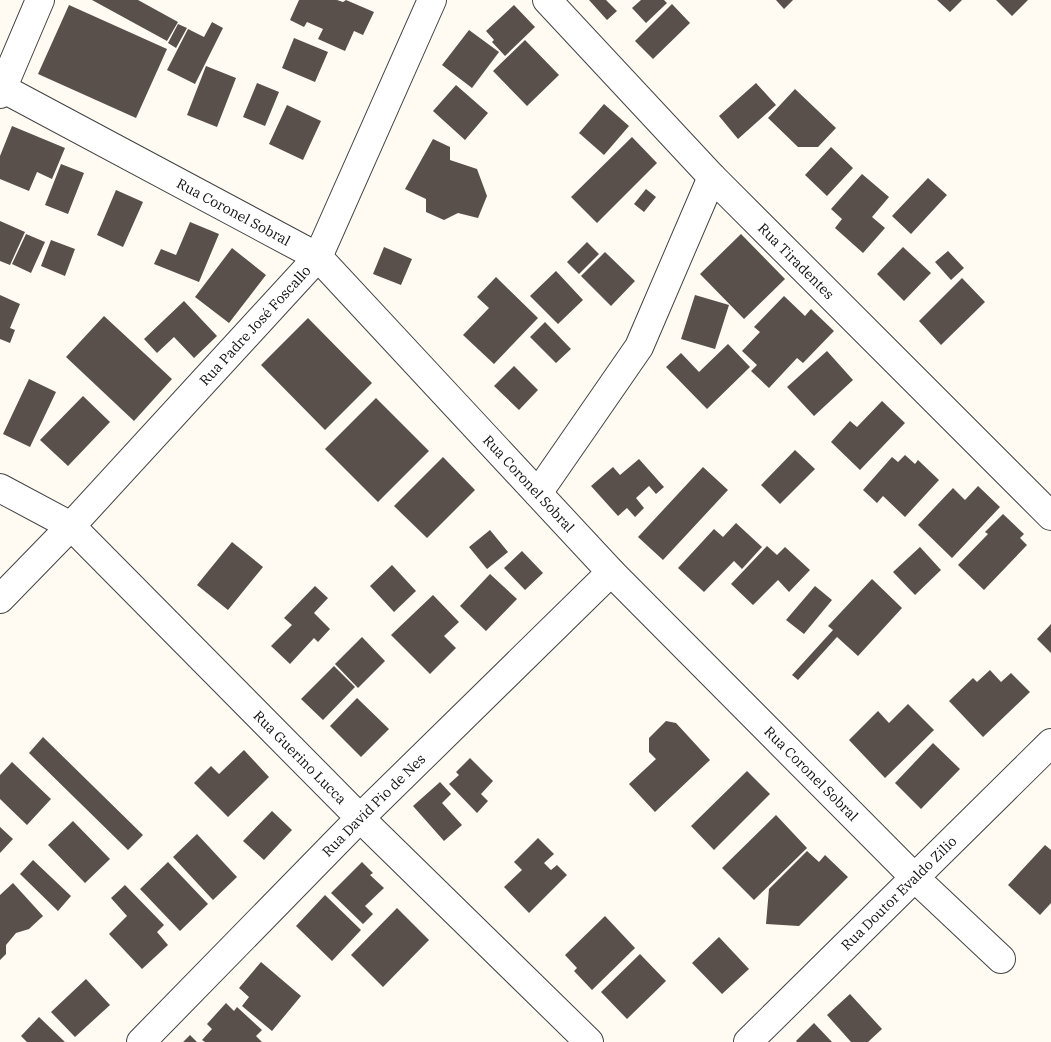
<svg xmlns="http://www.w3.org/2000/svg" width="1051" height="1042" font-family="'IBM Plex Serif',serif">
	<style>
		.building { fill: #594f4b }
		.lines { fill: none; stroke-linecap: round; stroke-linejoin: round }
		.minor-casing { stroke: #434343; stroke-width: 30 }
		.minor { stroke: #fff; stroke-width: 28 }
		.labels { text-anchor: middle; stroke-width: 5; stroke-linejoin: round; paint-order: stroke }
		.street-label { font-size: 14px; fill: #101010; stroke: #fff }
	</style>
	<rect width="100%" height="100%" fill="#fffbf2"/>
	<path class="building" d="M92 0H138L178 22 167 41Z
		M299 0H337L343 2 346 0 374 12 363 35 354 31 345 51 318 39 323 29 307 22 304 27 290 20Z
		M589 0H606L617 11 607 20Z
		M641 0H664L667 3 646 23 632 8Z
		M776 0H793L784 9Z
		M937 0H962L950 12Z
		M996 0H1028L1012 16Z
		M672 4 690 23 653 59 635 41Z
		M69 5 167 49 136 118 38 74Z
		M514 5 535 27 505 56 492 42 494 40 486 31Z
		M212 22 223 28 195 84 167 70 188 29 204 37Z
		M178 24 187 28 176 48 168 43Z
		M469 30 499 52 472 88 442 65Z
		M294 38 328 52 315 82 282 68Z
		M525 40 559 75 527 106 493 71Z
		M206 66 236 78 217 127 187 115Z
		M257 83 279 92 265 126 243 117Z
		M756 83 776 105 738 139 719 116Z
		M456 85 488 113 465 140 433 111Z
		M795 89 836 128 818 147H798L768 118Z
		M604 104 629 126 604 155 579 133Z
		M287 105 321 121 303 160 269 144Z
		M12 126 65 148 52 179 37 172 29 191 0 179V156Z
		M632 137 657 163 597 223 571 197Z
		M433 139 450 147V160L477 169 487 196 478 218 458 213 444 220 426 212V199L405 189Z
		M831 147 853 168 827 196 805 175Z
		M61 164 84 173 68 214 45 205Z
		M862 174 889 197 872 217 885 228 863 253 835 228 842 219 831 209Z
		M928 178 947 195 911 234 892 216Z
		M646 189 656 197 644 212 634 204Z
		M116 190 143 202 123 247 97 235Z
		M0 221 25 232 10 265 0 261Z
		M190 222 219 234 199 282 154 264 161 249 176 255Z
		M26 234 45 242 31 273 12 264Z
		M741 234 785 279 744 319 700 274Z
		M51 240 75 249 65 276 41 266Z
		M587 242 599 254 579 274 567 262Z
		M384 247 412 259 401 285 373 274Z
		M903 247 931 273 904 301 877 274Z
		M232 248 266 275 229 323 195 297Z
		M948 251 964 268 951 280 935 262Z
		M605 252 635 281 611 306 581 276Z
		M556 271 583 300 558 324 530 296Z
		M496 277 538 318 494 364 463 335 489 308 477 297Z
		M962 278 985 302 941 345 919 321Z
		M0 295 20 304 10 328 15 330 10 343 0 339Z
		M695 295 729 305 715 349 681 339Z
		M784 296 805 316 811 309 834 331 803 363 797 358 769 388 751 371 757 365 742 351 760 332 754 327Z
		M184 301 217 336 194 358 174 337 157 353 144 339Z
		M104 316 172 379 134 421 66 357Z
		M308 318 372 383 325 430 261 365Z
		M545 322 571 349 556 363 530 337Z
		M728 344 750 367 707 409 666 367 681 353 699 372Z
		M827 351 853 380 814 416 787 387Z
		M514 366 538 390 519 410 494 386Z
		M29 379 56 392 30 447 3 434Z
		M83 396 110 422 68 466 40 440Z
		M376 398 429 451 378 502 325 449Z
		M882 401 905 423 860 470 831 442 850 421 857 427Z
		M795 450 815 469 780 504 761 485Z
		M905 455 915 464 918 460 939 480 905 517 883 496 877 503 863 490 892 457 898 462Z
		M443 457 475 490 427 538 394 506Z
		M639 459 664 487 656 494 649 486 636 498 644 508 635 517 627 508 618 516 591 486 613 467 620 475Z
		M703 467 728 490 663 560 638 537Z
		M978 486 1000 507 952 558 918 525 953 488 965 500Z
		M1003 514 1024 534 1020 538 1027 545 984 590 958 565 988 534 985 532Z
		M736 523 762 547 742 569 734 561 704 592 678 568 714 529 723 537Z
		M490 530 508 552 487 569 469 547Z
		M232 542 263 567 228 610 197 585Z
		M767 546 777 555 785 547 810 570 789 592 778 580 753 605 731 584Z
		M920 547 941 570 915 595 893 572Z
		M522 551 543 573 525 590 504 568Z
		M392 565 416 591 394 612 370 586Z
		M490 574 517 599 486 631 460 606Z
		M872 579 902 608 858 656 837 637 798 680 792 675 833 630 828 626Z
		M315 586 328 598 314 613 330 629 318 642 314 638 290 664 271 646 292 625 284 618Z
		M815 586 832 600 804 634 786 620Z
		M433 595 459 622 444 636 456 648 430 674 391 635Z
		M1051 624V653L1037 639Z
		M362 637 385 661 358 688 335 664Z
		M334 666 355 687 323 720 301 699Z
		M990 670 1001 682 1011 673 1030 692 983 737 949 701 973 678 977 682Z
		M357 698 389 729 361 757 330 726Z
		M908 704 934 730 885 778 849 740 878 711 889 723Z
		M666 721 676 723 710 760 655 812 629 784 656 759 649 752V738Z
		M43 737 143 835 128 850 29 753Z
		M933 743 960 769 921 809 895 783Z
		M244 750 269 777 228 817 194 783 211 766 219 774Z
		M470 758 493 781 481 794 488 801 477 813 449 784 459 775 456 772Z
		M12 762 51 799 27 825 0 799V775Z
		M747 771 770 794 714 850 691 826Z
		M440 782 451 794 442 803 462 825 444 841 413 806Z
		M272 811 292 830 264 860 243 841Z
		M776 815 807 848 754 900 722 868Z
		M73 821 110 859 85 883 48 845Z
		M0 827 13 839 0 853Z
		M197 834 237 877 213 900 173 857Z
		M538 838 554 854 544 863 551 870 557 865 567 875 529 913 504 887 522 870 514 862Z
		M1045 845 1051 850V903L1040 915 1008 885Z
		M807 851 819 862 825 855 848 877 799 926 766 924 769 889Z
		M33 860 71 896 58 911 20 874Z
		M168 862 208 904 180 931 140 889Z
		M362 862 373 873 370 875 384 888 365 906 373 914 363 924 331 893Z
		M13 883 43 916 29 929 16 933 6 945V954L0 960V895Z
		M125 885 164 925 157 932 168 945 142 969 109 934 127 916 111 898Z
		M325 895 361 930 332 961 296 926Z
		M397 908 429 940 383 987 351 955Z
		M605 916 635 948 592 990 574 971 577 968 565 955Z
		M719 937 749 969 722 994 692 963Z
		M640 954 666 981 627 1019 601 992Z
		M261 962 301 996 272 1031 242 1006 249 997 239 988Z
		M86 979 110 1005 75 1037 51 1012Z
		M850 994 882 1029 868 1042H851L827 1015Z
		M226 1003 234 1011 237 1007 262 1030 256 1036 262 1042H205L202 1040 212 1029 207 1024Z
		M39 1017 65 1042H27L21 1036Z
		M814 1023 832 1042H797L796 1041Z
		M190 1035 197 1042H183Z"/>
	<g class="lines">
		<defs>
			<g id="minor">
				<path id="s1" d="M547 0 712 177 1051 516"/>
				<path id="s2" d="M0 87 318 257 611 572 915 878 1001 959"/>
				<path d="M0 94 40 0"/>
				<path id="s3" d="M0 488 71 526 360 818 589 1042"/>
				<path d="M538 493 639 347 712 177"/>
				<path id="s4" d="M0 599 71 526 318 257 432 0"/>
				<path id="s5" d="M141 1042 360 818 611 572"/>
				<path id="s6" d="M748 1042 1051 743"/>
			</g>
		</defs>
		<use href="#minor" class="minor-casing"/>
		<use href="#minor" class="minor"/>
	</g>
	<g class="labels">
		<g class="street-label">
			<text dy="5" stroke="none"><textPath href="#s2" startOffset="265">Rua Coronel Sobral</textPath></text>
			<text dy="5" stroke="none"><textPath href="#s1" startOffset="361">Rua Tiradentes</textPath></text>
			<text dy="5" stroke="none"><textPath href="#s4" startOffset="374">Rua Padre José Foscallo</textPath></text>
			<text dy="5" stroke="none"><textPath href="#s2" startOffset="670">Rua Coronel Sobral</textPath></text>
			<text dy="5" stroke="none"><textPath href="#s3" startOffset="406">Rua Guerino Lucca</textPath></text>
			<text dy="5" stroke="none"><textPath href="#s2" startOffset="1075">Rua Coronel Sobral</textPath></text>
			<text dy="5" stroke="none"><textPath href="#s5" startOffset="332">Rua David Pio de Nes</textPath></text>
			<text dy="5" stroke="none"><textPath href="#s6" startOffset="212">Rua Doutor Evaldo Zilio</textPath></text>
		</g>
	</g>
</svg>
